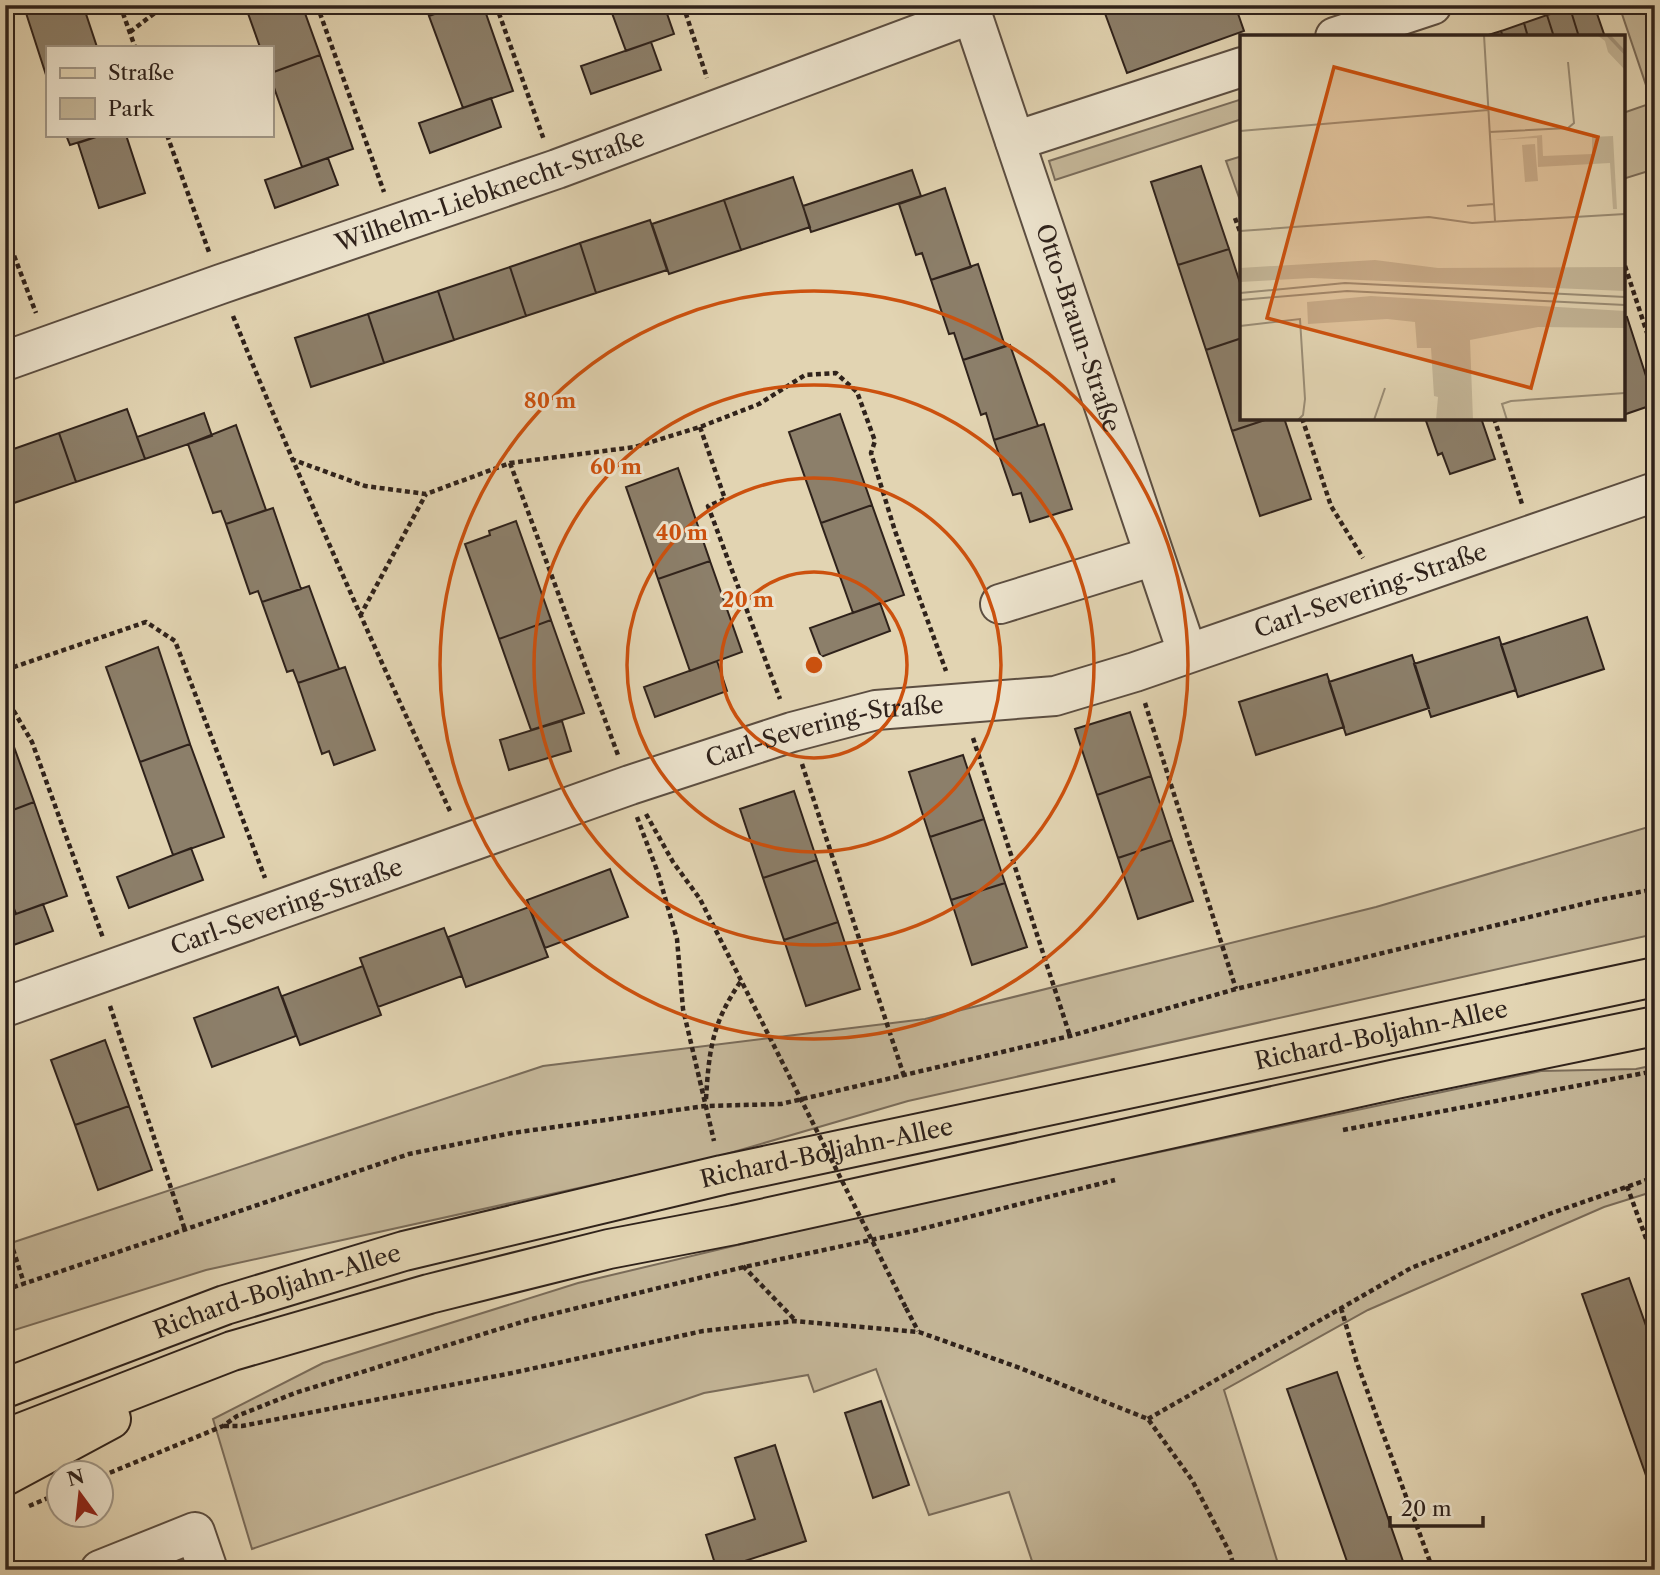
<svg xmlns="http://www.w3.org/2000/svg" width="1660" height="1575" font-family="'Libre Caslon Text',serif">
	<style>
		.green { fill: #c4b698; stroke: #7a6c5a; stroke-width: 2 }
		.building { fill: #8c7f6a; stroke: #2f221b; stroke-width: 2 }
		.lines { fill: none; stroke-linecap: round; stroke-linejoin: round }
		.minor-casing { stroke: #5c4e41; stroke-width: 42 }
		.major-casing { stroke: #2f221b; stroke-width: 42 }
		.path { stroke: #2f221b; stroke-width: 4.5; stroke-dasharray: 5 3.5; stroke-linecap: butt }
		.minor { stroke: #ece3cd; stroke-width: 38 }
		.major { stroke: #e2d4b2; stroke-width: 38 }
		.path-bridge { stroke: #2f221b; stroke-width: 4.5; stroke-dasharray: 5 3.5; stroke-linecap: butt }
		.ring { fill: none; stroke: #cc510e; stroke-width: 3.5 }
		.labels { text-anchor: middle; stroke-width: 6; stroke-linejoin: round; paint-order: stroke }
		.street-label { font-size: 24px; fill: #2f221b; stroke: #ece3cd }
		.inset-river { fill: none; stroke: #a5977f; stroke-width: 3.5 }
		.inset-road { fill: none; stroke: #9a8d76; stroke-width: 2 }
		.view { fill: #cc510e; fill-opacity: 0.15; stroke: #cc510e; stroke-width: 3.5 }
		.inset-edge { fill: none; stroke: #2f221b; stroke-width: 3.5 }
		.centre { fill: #cc510e; stroke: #ece3cd; stroke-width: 3.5 }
		.ring-label { font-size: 21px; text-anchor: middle; font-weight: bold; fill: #cc510e; stroke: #ece3cd; stroke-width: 6; stroke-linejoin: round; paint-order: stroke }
	</style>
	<rect width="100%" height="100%" fill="#e2d4b2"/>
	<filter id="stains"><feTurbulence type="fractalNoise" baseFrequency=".00286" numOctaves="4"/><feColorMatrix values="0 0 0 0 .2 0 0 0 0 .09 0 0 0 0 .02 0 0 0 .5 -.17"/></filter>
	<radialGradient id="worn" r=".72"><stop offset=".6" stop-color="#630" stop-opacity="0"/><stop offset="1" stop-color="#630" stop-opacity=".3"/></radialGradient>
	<path class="green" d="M1628 5H1655V169L1623 179V113L1652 103 1620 8Z
		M1242 99V119L1055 180 1049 161Z
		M1242 156V206L1226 161Z
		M1655 825V934L908 1101 706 1160 206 1270 5 1333V1245L543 1066 925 1019 1376 907Z
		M1655 1065V1191L1604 1207 1368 1310 1224 1390 1280 1570H1035L1009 1492 929 1515 876 1369 814 1392 808 1375 704 1393 252 1549 213 1419 323 1363 578 1283 877 1212 1541 1071 1636 1069Z"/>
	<path class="building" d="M24 5H50L26 13Z
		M50 5H83L97 47H47V78L26 13Z
		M245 5H302L320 55 271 73V47H260Z
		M426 5H459L429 16Z
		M459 5H483L513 91 463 108 429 16Z
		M609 5H664L674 34 626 51Z
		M1113 5H1235L1244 31 1127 73 1103 8Z
		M1579 5H1594L1605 37H1579L1570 8Z
		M1570 8 1579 37H1554L1547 15Z
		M1547 15 1554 37H1528L1524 23Z
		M1524 23 1528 37H1503L1501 31Z
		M1501 31 1503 37H1482Z
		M651 42 661 70 591 94 581 66Z
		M320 55 353 149 302 167 271 79V73Z
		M491 98 501 127 430 153 419 123Z
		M66 135H102L70 145Z
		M102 135H126L145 193 99 208 78 143Z
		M328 158 338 185 275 208 265 180Z
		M1201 166 1229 249 1178 265 1151 182Z
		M912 170 921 196 811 232 803 206Z
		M793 177 810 227 741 250 724 200Z
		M945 188 971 267 931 280 922 253 916 255 899 204Z
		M724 200 741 250 669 274 652 224Z
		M650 220 667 270 596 293 580 243Z
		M580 243 596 293 526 316 510 267Z
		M1229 249 1242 289V338L1206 350 1178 265Z
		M978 264 1005 346 963 360 954 333 949 334 931 280Z
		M510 267 526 316 454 340 438 291Z
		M438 291 454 340 384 363 368 314Z
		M368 314 384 363 311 387 295 338Z
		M1627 317 1655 404 1623 415V318Z
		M1242 338V418H1271L1232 431 1206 350Z
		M1010 345 1038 426 994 440 986 413 981 415 963 360Z
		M127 409 145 459 76 482 59 433Z
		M204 413 212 436 145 459 137 437Z
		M840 414 872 505 821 523 789 432Z
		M1271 418H1284L1311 499 1260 516 1232 431Z
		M1425 418H1481L1495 459 1450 474 1442 453 1438 455Z
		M1044 424 1072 509 1030 522 1021 493 1013 495 994 440Z
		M236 425 266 510 226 524 221 511 213 513 188 444Z
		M59 433 76 482 5 506V452Z
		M678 468 710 561 658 579 626 487Z
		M872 505 904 595 853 613 821 523Z
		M273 508 301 589 262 602 258 591 250 594 226 524Z
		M516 521 551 620 499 639 465 544 490 535 489 531Z
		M710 561 742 652 690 671 658 579Z
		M309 586 339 669 298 683 293 670 287 672 262 602Z
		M880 603 890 631 821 657 810 628Z
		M1587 617 1604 669 1518 697 1501 645Z
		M551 620 584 713 531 730 499 639Z
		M1499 637 1516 690 1431 717 1414 664Z
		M158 647 190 744 140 762 106 667Z
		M1412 655 1429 708 1346 735 1329 682Z
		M717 661 727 691 655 717 644 687Z
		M345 667 375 750 334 765 329 751 322 754 298 683Z
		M1327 674 1344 727 1256 755 1239 702Z
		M1130 712 1151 776 1097 795 1075 729Z
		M5 718 8 725H6L34 802 5 813Z
		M562 721 571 751 509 770 500 740Z
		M190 744 224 837 173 855 140 762Z
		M963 755 984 819 930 837 909 772Z
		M1151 776 1172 840 1118 858 1097 795Z
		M794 791 817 860 763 878 740 809Z
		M34 802 67 896 16 914 5 884V813Z
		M984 819 1005 883 951 900 930 837Z
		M1172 840 1193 901 1138 919 1118 858Z
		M191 848 203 880 129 908 117 877Z
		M817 860 838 922 784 940 763 878Z
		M610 869 628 917 545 948 527 900Z
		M1005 883 1027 947 972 965 951 900Z
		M43 904 53 931 5 948V918Z
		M529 907 548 957 466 987 448 937Z
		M838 922 860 989 806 1006 784 940Z
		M444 928 462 976 378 1007 360 958Z
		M363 966 381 1015 300 1045 282 996Z
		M278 987 296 1036 212 1067 194 1018Z
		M105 1040 129 1106 75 1125 51 1060Z
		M129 1106 152 1170 98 1190 75 1125Z
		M1629 1278 1655 1351V1501L1582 1294Z
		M1337 1372 1388 1518 1406 1570H1350L1287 1389Z
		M881 1401 909 1485 873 1498 845 1413Z
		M775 1445 806 1541 717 1570 706 1535 755 1519 735 1458Z"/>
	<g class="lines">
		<defs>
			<g id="minor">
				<path id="s1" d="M969 5 1187 652"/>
				<path d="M1335 37 1432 5"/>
				<path d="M1015 141 1242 67"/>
				<path id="s2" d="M5 361 221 284 557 169 972 14"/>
				<path d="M1000 604 1154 556"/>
				<path id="s3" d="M5 1007 630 785 792 732 876 710 1055 696 1135 672 1655 492"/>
				<path d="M100 1570 195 1532 208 1570"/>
			</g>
			<g id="major">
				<path id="s4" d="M5 1388 225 1305 404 1251 722 1175 1655 977"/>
				<path d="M5 1439 232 1351 429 1294 609 1249 734 1225 1396 1079 1655 1026"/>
				<path d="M5 1476 111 1419"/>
			</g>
		</defs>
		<use href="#minor" class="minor-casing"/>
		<use href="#major" class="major-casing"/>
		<path class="path" d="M120 5 135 47
			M317 5 384 192
			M496 5 544 140
			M683 5 707 78
			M130 32 156 12 159 5
			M167 135 209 252
			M1235 218 1242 237
			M5 232 36 313
			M1625 266 1655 357
			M233 316C301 484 374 648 450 811
			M1302 418 1331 506 1363 558
			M1494 418 1522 504
			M700 427 725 499 708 506 780 699
			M291 459 365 486 426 494 510 463 635 447 700 427 759 404 805 375 836 373 857 392 875 441 871 453 895 531 946 671
			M510 463 618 755
			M360 616 426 494
			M5 670 146 622 175 641 265 878
			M5 696 32 742 103 938
			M1145 703 1236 989
			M973 738 1070 1036
			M802 764 904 1076
			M646 814 673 862 700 899 758 1014
			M637 817 658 873 677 939 683 1009 714 1141
			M110 1006 185 1230
			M706 1099C709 1050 712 1023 741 981
			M1343 1130 1655 1071
			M1627 1186 1655 1263
			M5 1225 24 1283
			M743 1266 795 1320
			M5 1290 409 1154 512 1133 705 1106 781 1104 1070 1036 1236 989 1599 900 1655 889
			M906 1308 918 1331
			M1341 1308 1357 1363 1433 1570
			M1148 1419 1411 1268 1549 1214 1655 1177
			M224 1426H242L512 1373 703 1331 795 1321 919 1332 1020 1368 1148 1419 1192 1480 1230 1553 1235 1570
			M102 1476 223 1426 237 1416 295 1393 528 1320 744 1267 913 1231 1115 1180
			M29 1506 60 1493"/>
		<use href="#minor" class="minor"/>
		<use href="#major" class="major"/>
		<path class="path-bridge" d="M758 1014 906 1308"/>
	</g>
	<g class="ring">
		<circle cx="814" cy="665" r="93"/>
		<circle cx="814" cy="665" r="187"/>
		<circle cx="814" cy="665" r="280"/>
		<circle cx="814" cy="665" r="374"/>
	</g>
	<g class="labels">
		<g class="street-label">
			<text dy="8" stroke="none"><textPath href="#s2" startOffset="514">Wilhelm-Liebknecht-Straße</textPath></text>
			<text dy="8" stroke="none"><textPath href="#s1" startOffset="341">Otto-Braun-Straße</textPath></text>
			<text dy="8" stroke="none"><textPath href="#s3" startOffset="1433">Carl-Severing-Straße</textPath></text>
			<text dy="8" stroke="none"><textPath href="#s3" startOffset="866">Carl-Severing-Straße</textPath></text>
			<text dy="8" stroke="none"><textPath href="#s3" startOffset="299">Carl-Severing-Straße</textPath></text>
			<text dy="8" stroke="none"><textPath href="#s4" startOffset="1423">Richard-Boljahn-Allee</textPath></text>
			<text dy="8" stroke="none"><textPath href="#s4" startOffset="856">Richard-Boljahn-Allee</textPath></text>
			<text dy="8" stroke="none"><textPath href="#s4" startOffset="289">Richard-Boljahn-Allee</textPath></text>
		</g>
	</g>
	<g transform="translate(1240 35)">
		<rect width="385" height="385" fill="#e2d4b2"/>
		<path d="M357 0H385V35L368 17 365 6ZM302 100 303 121 352 119V102L373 101 377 174H373L370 128 298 132 297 103 254 105ZM295 109 298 146 285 147 282 110ZM135 225 198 233 385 232V256L72 243 0 247V233ZM131 261 385 276V293L298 292 230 305 233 385H196L198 362 194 361 191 313H177L175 287 147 284 68 289 67 267Z" fill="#c4b698"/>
		<path class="inset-river" d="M368 0 385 18"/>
		<path class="inset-road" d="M244 0 255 186M0 96 248 75M249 97 328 93 334 88 328 27M227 171 254 169M0 196 189 182 232 188 385 179M0 258 105 248 385 262M0 265 107 256 385 270M0 291 60 284 65 364 63 380 58 385M134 385 145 353M267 385 262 369 271 366 385 358"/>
		<path class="view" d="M94 32 358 102 291 353 27 283Z"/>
		<rect width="385" height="385" class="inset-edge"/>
	</g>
	<circle cx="814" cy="665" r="10" class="centre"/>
	<g class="ring-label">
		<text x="550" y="408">80 m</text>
		<text x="616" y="474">60 m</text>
		<text x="682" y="540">40 m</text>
		<text x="748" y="607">20 m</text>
	</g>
	<rect width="1660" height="1575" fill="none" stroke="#e2d4b2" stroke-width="28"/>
	<rect x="7" y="7" width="1646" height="1561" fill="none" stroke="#2f221b" stroke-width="3.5"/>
	<rect x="14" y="14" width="1632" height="1547" fill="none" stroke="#2f221b" stroke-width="2"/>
	<rect x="46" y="46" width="228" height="91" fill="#ece3cd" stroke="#a09686" stroke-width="2"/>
	<rect x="60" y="68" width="35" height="10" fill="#e2d4b2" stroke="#a09686" stroke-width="2"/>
	<text x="108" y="80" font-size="21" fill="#2f221b">Straße</text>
	<rect x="60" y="98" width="35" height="21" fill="#c4b698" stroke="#a09686" stroke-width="2"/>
	<text x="108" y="116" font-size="21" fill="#2f221b">Park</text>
	<g transform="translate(80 1494) rotate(345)"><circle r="33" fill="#ece3cd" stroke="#a09686" stroke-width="2"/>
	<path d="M0-5L12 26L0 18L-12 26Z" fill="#8f2418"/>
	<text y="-10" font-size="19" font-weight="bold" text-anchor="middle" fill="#2f221b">N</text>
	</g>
	<path d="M1390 1516v10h93v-10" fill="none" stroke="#2f221b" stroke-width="3.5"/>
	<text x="1401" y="1516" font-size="21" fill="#2f221b" stroke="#ece3cd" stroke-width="5" paint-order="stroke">20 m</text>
	<rect width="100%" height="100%" filter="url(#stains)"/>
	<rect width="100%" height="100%" fill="url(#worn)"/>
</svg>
